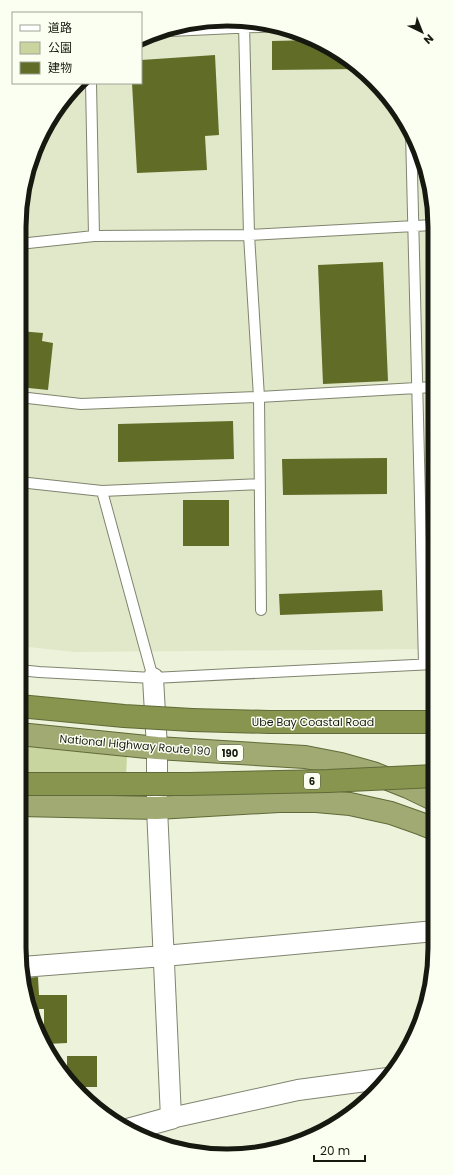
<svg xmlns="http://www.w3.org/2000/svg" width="454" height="1175" font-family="Poppins,'Noto Sans JP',sans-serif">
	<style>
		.built { fill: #e1e8c9 }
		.green { fill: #c9d59e }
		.building { fill: #616d27 }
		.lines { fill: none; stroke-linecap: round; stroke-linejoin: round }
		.service-casing { stroke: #7f846f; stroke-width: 12 }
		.minor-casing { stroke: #7f846f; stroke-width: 22 }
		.tertiary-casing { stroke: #7f846f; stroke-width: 24 }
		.trunk-casing { stroke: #606a39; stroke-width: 24 }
		.motorway-casing { stroke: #606a39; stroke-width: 24 }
		.service { stroke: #fff; stroke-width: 10 }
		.minor { stroke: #fff; stroke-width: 20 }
		.tertiary { stroke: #fff; stroke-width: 22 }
		.trunk { stroke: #a0aa72; stroke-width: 22 }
		.motorway { stroke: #88954e; stroke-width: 22 }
		.motorway-bridge-casing { stroke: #606a39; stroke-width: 24; stroke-linecap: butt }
		.motorway-bridge { stroke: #88954e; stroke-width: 22 }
		.labels { text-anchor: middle; stroke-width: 3; stroke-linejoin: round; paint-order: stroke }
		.shield { fill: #fbfff1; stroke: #5b5e54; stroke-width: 1 }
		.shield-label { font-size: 10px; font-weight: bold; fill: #171911 }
		.street-label { font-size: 11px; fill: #171911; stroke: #fbfff1 }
		.rim { fill: none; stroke: #171911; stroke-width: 5 }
	</style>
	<rect width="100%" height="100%" fill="#edf3db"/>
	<path class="built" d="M200 21 281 26 342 54 384 90 414 135 433 200 434 649 74 652 19 646V227L26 173 62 100 82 83H141V41Z"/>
	<path class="green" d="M19 745 127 756 126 775H19Z"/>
	<path class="building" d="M313 40 342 54 359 69 272 70V41Z
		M215 55 219 135 205 136 207 170 137 173 132 83H141V60Z
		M383 262 388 381 323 384 318 265Z
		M19 331 43 333 42 341 53 343 48 390 19 387Z
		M233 421 234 459 118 462V424Z
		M387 458V494L283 495 282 459Z
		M183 500H229V546H183Z
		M382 590 383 611 280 615 279 594Z
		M38 977 39 995H67V1043L47 1044 44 1039V1009H39L40 1022H34L30 1015 24 978Z
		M67 1056H97V1087H73L70 1085 67 1079Z"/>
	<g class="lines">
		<defs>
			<path id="service" d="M244 24 249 235 259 397 261 610
				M170 31 280 26
				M91 83 94 236 249 235 433 225
				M411 132 424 664
				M19 244 94 236
				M19 397 81 404 259 397 434 387
				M19 482 102 491 259 484
				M102 491 153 678
				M19 670 39 672 153 678 434 664"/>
			<path id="minor" d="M153 678 157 748V808L171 1118 298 1090 388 1078
				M22 967 164 956 435 931"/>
			<path id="tertiary" d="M127 1130 171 1118"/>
			<path id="trunk" d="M19 734 157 748 305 757 341 764 373 773 408 787 435 800
				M19 805 157 808 279 801H316L350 804 391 813 422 824 435 829"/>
			<path id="motorway" d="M192 720 269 722H434"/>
		</defs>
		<use href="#service" class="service-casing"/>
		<use href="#minor" class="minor-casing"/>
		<use href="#tertiary" class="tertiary-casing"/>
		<use href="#trunk" class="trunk-casing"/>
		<use href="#motorway" class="motorway-casing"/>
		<use href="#service" class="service"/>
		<use href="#minor" class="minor"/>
		<use href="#tertiary" class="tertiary"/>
		<use href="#trunk" class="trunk"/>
		<use href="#motorway" class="motorway"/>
		<defs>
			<path id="motorway-bridge" d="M19 706 124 716 192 720
				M19 784H189L328 781 435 776"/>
		</defs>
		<use href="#motorway-bridge" class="motorway-bridge-casing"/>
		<use href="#motorway-bridge" class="motorway-bridge"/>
	</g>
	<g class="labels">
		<g class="shield">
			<rect x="217" y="745" width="26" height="16" rx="3"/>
			<rect x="304" y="773" width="16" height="16" rx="3"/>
		</g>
		<g class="shield-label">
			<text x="230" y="757">190</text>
			<text x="312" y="785">6</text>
		</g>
		<g class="street-label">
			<text x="313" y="726">Ube Bay Coastal Road</text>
			<text transform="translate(135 745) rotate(5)" y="4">National Highway Route 190</text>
		</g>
	</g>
	<path d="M0 0H454V1175H0ZM227 26H227A201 201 0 0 1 428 227V948A201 201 0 0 1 227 1149H227A201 201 0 0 1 26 948V227A201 201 0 0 1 227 26Z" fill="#fbfff1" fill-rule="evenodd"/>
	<path class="rim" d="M227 26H227A201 201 0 0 1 428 227V948A201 201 0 0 1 227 1149H227A201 201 0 0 1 26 948V227A201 201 0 0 1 227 26Z"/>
	<rect x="12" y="12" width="130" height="72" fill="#fbfff1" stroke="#a0a397"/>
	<rect x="20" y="25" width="20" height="6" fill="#ffffff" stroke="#a0a397"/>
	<text x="48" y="32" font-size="12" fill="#171911">道路</text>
	<rect x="20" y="42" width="20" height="12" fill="#c9d59e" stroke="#a0a397"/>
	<text x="48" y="52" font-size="12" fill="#171911">公園</text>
	<rect x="20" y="62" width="20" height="12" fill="#616d27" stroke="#a0a397"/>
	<text x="48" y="72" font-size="12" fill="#171911">建物</text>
	<g transform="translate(422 32) rotate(137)" stroke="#fbfff1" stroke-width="3" paint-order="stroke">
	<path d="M0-3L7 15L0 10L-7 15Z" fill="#171911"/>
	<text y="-6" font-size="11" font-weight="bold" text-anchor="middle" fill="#171911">N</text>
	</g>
	<path d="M314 1155v6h51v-6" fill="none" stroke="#171911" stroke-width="2"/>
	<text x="320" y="1155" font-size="12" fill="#171911" stroke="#fbfff1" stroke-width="3" paint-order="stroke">20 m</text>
</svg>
